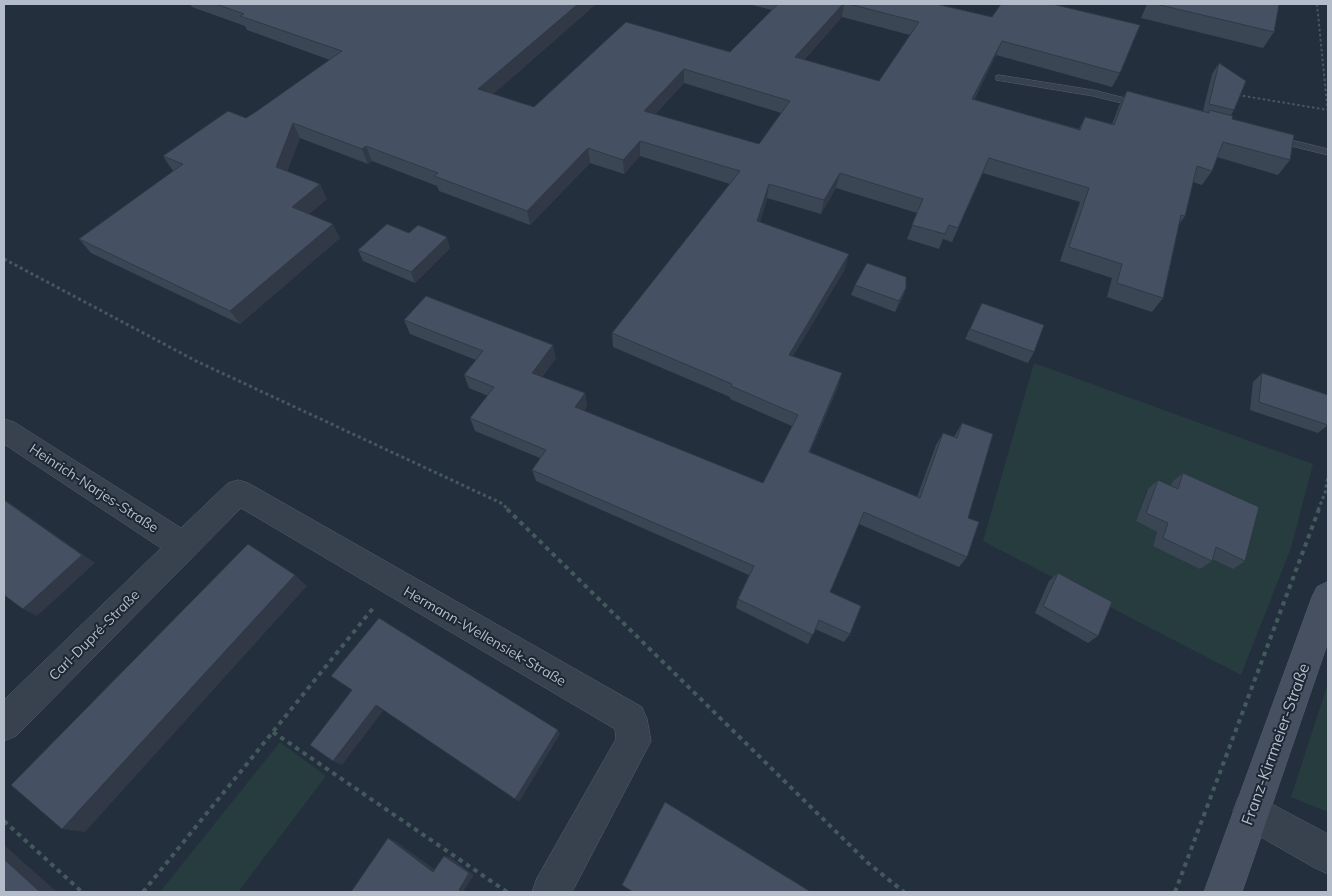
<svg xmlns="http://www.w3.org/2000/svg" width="1332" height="896" font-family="Mulish,sans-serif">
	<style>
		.green { fill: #263c3f; fill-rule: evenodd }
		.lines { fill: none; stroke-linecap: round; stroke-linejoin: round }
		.lane-casing { stroke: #565f6c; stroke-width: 1 }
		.street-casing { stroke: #565f6c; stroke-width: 1 }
		.secondary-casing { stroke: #565f6c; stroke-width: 1 }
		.path-far2 { stroke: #44595c; stroke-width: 2; stroke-dasharray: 2.5 2.5; stroke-linecap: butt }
		.path-far1 { stroke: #44595c; stroke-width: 3; stroke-dasharray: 3 3; stroke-linecap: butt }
		.path { stroke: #44595c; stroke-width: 4; stroke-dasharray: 4.5 4.5; stroke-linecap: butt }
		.lane { fill: #38414e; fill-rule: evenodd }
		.street { fill: #38414e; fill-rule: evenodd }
		.secondary { fill: #465061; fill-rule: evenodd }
		.wall { fill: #3b4654; fill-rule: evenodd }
		.shaded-wall { fill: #303945 }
		.building { fill: #455162; stroke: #303945; fill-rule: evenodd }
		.labels { text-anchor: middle; stroke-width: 4; stroke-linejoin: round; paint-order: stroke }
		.street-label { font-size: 14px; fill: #b4bcc9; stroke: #1d2633 }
		.near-street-label { font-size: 16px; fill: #b4bcc9; stroke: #1d2633 }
	</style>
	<rect width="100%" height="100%" fill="#242f3e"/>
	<path class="green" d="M1034 363 1313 464 1291 548 1241 675 983 541ZM1173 482 1233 569 1204 555 1153 546 1157 532 1136 521 1147 490 1167 498Z
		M1328 683V812L1291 797Z
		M280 742 326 776 238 892H160Z"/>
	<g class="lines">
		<defs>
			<path id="lane" d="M999 75 1093 90 1141 102 1143 104 1138 107 1093 96 996 80V76Z
				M1275 136 1328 149V155L1271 141V137Z"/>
			<path id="street" d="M4 419 14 422 181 528 228 483 238 480 248 483 642 707 647 719 651 741 572 892H532L537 878 616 739 615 729 241 508 16 736 4 741V700L161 548 4 444Z
				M1251 793 1328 834V874L1315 868 1238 824 1233 811 1238 798Z"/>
			<path id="secondary" d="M1328 582V642L1242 892H1204L1312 597 1317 587Z"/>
		</defs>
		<use href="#lane" class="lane-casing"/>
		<use href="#street" class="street-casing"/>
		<use href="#secondary" class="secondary-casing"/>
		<path class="path-far2" d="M1317 4 1328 114
			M1238 95 1328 110"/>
		<path class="path-far1" d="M4 259 196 361 501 503 509 510
			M1318 510 1325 493 1328 477"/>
		<path class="path" d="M507 509 868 863 904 892
			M273 732 507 892
			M4 821 82 892
			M143 892 374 607
			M1175 892 1319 509"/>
		<use href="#lane" class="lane"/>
		<use href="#street" class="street"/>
		<use href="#secondary" class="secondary"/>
	</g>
	<path class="wall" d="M190 4H596L493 94 534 107 730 52 772 10 748 4H936L1120 73 1112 87 996 55 974 100 1079 129 1085 117 1112 124 1119 106 1127 91 1203 111 1212 74 1219 63 1234 110 1231 115 1232 119 1290 160 1278 175 1217 157 1212 171 1202 185 1193 182 1185 216 1178 226 1163 298 1152 312 1107 297 1112 278 1060 261 1080 202 983 173 952 242 943 239 939 249 907 239 917 213 836 188 821 214 767 198 760 222 845 269 793 356 838 387 810 452 917 497 936 445 943 433 954 437 962 423 968 518 967 557 959 567 859 524 830 592 850 634 844 642 815 629 808 644 736 608 738 599 749 575 536 481 532 470 540 458 475 431 470 418 488 396 469 388 464 375 476 360 410 334 404 320 556 358 542 377 585 393 587 406 584 411 763 483 792 426 730 399V397L613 347 612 333 730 184 640 156 624 174 590 163 530 225 439 191 437 186 372 161 368 164 300 138 287 171 327 199 309 214 340 238 240 324 91 253 79 239 173 171 163 156 246 118 257 111 330 60 247 30 245 26 192 7ZM842 17 910 35 879 81 804 60ZM684 83 781 113 759 144 655 114Z
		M1147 4H1279L1274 32 1263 48 1141 18Z
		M409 233 450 248 415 283 363 261 358 250Z
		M855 285 906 288 902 299 895 312 851 295Z
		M982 303 1034 352 1028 363 965 339Z
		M1262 373 1328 425 1318 433 1250 410 1253 382Z
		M1183 473 1245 561 1233 569 1212 559V561L1200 569 1153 546 1157 532 1136 521 1148 489 1158 480 1171 486 1172 482Z
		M1058 573 1098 636 1088 643 1035 613 1049 581Z"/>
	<path class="shaded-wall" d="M578 4H596L482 104 478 89Z
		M843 4H844L842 17 793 72 795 57Z
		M1002 41 996 55 966 114 972 99Z
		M684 69V83L645 126 644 111Z
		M293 123 300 138 284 181 276 167Z
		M640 141V156L624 174 623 160Z
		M366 146 372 161 368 164 362 149Z
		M588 148 590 163 530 225 527 211Z
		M840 173 836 188 821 214 824 200Z
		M320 184 327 199 299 222 292 207Z
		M769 184 767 198 756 235 757 221Z
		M333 224 340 238 240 324 230 311Z
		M447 237 450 248 415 283 411 272Z
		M849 254 845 269 786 368 789 355Z
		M906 288 902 299 895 312 899 301Z
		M553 345 556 358 535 386 532 373Z
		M842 373 838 387 805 464 809 452Z
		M585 393 587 406 577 420 575 407Z
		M4 499 95 563 37 616 23 609Z
		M295 575 307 586 85 832 62 829Z
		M376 705 383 711 342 765 333 761Z
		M558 730 560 734 519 802 515 799Z
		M388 838 395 841 440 873 433 872Z
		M4 845 57 892H40L4 859Z
		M444 856 450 857 474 875 464 890 466 892H460Z"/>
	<path class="building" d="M216 4H578L478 89 534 107 626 22 730 52 778 4H843L795 57 879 81 919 22 849 4H936L992 17 1001 4H1052L1140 25 1120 73 1002 41 972 99 1080 130 1085 117 1114 125 1127 91 1209 113V110L1233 116 1232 119 1294 135 1290 160 1223 142 1212 171 1197 166 1185 216 1181 215 1163 298 1117 283 1122 264 1069 247 1089 188 989 158 958 228 949 225 945 234 912 225 923 199 840 173 824 200 769 184 757 221 849 254 789 355 842 373 809 452 920 498 943 433 957 438 962 423 993 434 968 518 979 522 967 557 864 512 830 592 861 606 850 634 819 620 813 635 738 599 754 566 532 470 546 450 470 418 494 387 464 375 483 351 404 320 426 296 553 345 532 373 585 393 575 407 763 483 798 415 731 386 732 384 612 333 740 171 640 141 623 160 588 148 527 211 434 176 438 173 366 146 362 149 293 123 276 167 320 184 292 207 333 224 230 311 79 239 183 164 163 156 228 111 246 118 257 111 342 51 240 16 244 14ZM684 69 790 101 759 144 644 111Z
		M1156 4H1279L1274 32Z
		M1219 63 1246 81 1234 110 1209 104Z
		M387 224 409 233 418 225 447 237 411 272 358 250Z
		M867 263 906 277V288L899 301 855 285Z
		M982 303 1044 325 1034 352 970 329Z
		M1262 373 1328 395V425L1259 402Z
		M1183 473 1259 507 1245 561 1216 547 1212 561 1163 538 1168 523 1146 513 1158 480 1178 489Z
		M4 500 82 555 23 609 4 595Z
		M248 544 295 575 62 829 11 785Z
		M1058 573 1112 602 1098 636 1043 606Z
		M379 618 558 730 515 799 376 705 333 761 310 745 352 690 331 676Z
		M665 802 811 892H633L622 885Z
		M388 838 433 872 444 856 469 873 459 890 461 891 460 892H351Z
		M4 859 40 892H4Z"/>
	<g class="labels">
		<g class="street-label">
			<text transform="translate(94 488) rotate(33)" y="5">Heinrich-Narjes-Straße</text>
			<text transform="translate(94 635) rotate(-45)" y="5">Carl-Dupré-Straße</text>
			<text transform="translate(485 636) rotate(30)" y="5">Hermann-Wellensiek-Straße</text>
		</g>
		<g class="near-street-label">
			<text transform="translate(1275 744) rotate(-70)" y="6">Franz-Kirrmeier-Straße</text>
		</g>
	</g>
	<rect width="1332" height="896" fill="none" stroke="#b4bcc9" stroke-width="10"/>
</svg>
